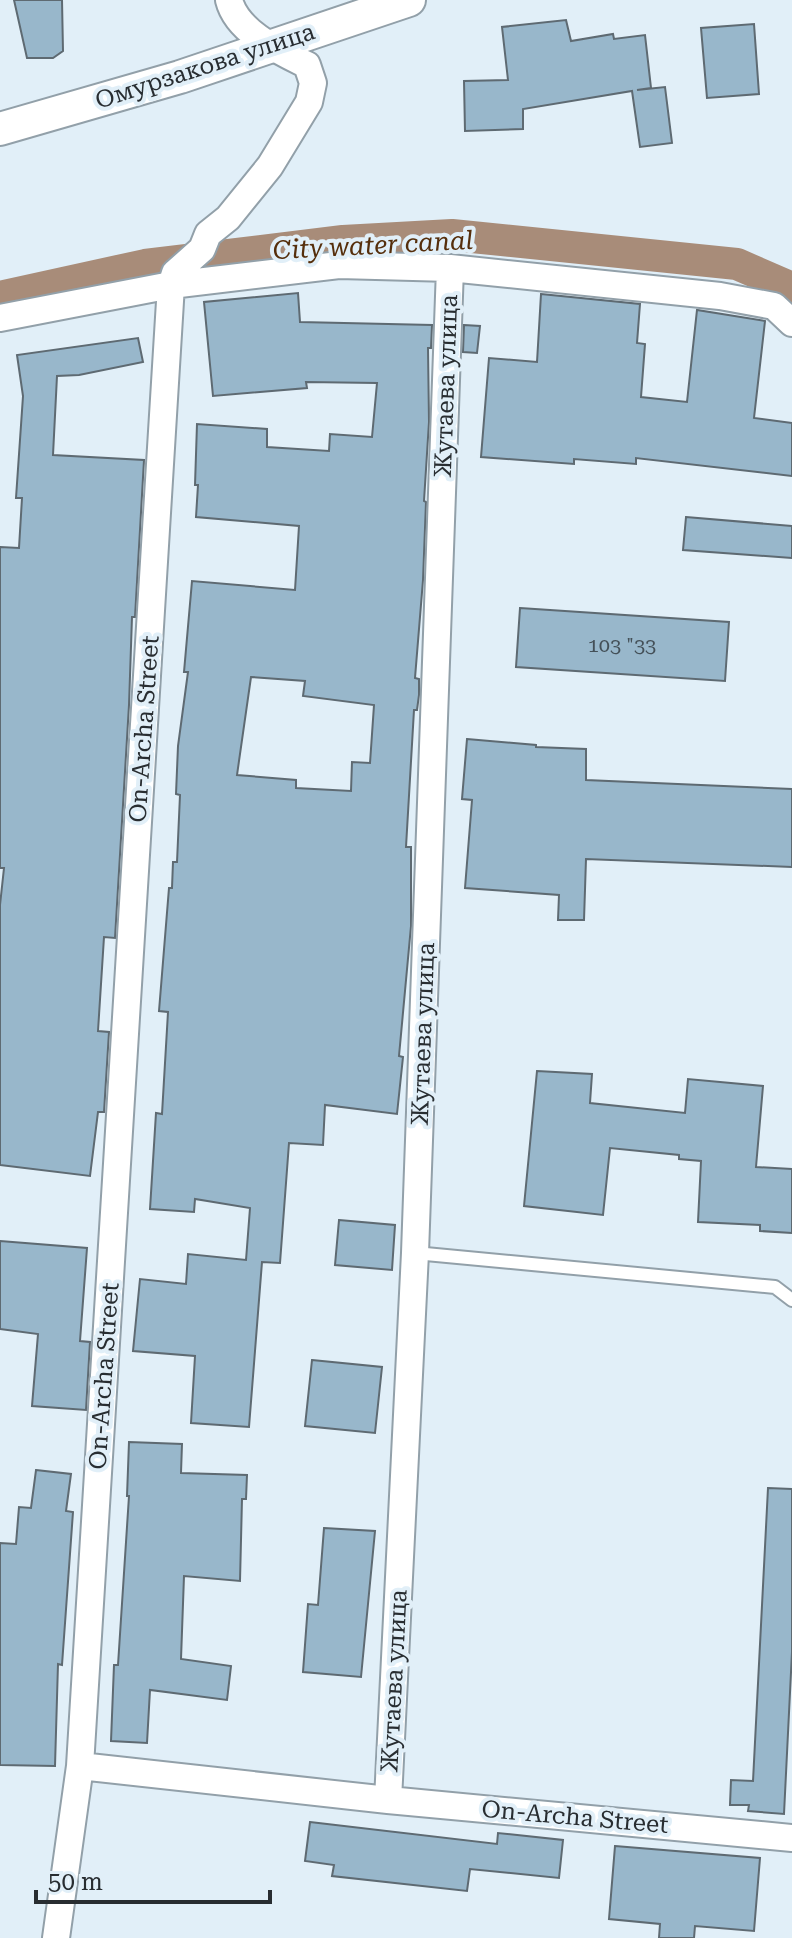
<svg xmlns="http://www.w3.org/2000/svg" width="792" height="1938" font-family="'Roboto Serif',serif">
	<style>
		.lines { fill: none; stroke-linecap: round; stroke-linejoin: round }
		.canal { stroke: #a88c79; stroke-width: 32 }
		.building { fill: #98b7cb; stroke: #5e6a72; stroke-width: 2; fill-rule: evenodd }
		.service-casing { stroke: #92a0a9; stroke-width: 16 }
		.minor-casing { stroke: #92a0a9; stroke-width: 30 }
		.tertiary-casing { stroke: #92a0a9; stroke-width: 36 }
		.service { stroke: #fff; stroke-width: 12 }
		.minor { stroke: #fff; stroke-width: 26 }
		.tertiary { stroke: #fff; stroke-width: 32 }
		.labels { text-anchor: middle; stroke-width: 8; stroke-linejoin: round; paint-order: stroke }
		.number-label { font-size: 20px; fill: #445058 }
		.street-label { font-size: 24px; fill: #282d31; stroke: #e1eff8 }
		.water-label { font-size: 26px; font-style: italic; fill: #552e0b; stroke: #e1eff8 }
	</style>
	<rect width="100%" height="100%" fill="#e1eff8"/>
	<g class="lines">
		<path class="canal" d="M0 297 145 265 343 241 452 235 737 264 792 288"/>
	</g>
	<path class="building" d="M14 0H62L63 51 53 58H27Z
		M566 20 571 41 613 34 614 39 645 35 651 88 637 90 665 87 672 143 640 147 632 91 523 109V129L465 131 464 81 508 80 502 27Z
		M754 24 759 94 707 98 701 28Z
		M298 293 300 322 432 325 431 348H428L429 422 424 501 426 502 423 580 415 678 419 679V695L417 710H414L406 847H411V926L399 1056 403 1057 397 1114 325 1105 323 1145 289 1143 280 1263 262 1262 249 1427 191 1423 195 1356 133 1351 140 1279 186 1284 188 1254 246 1260 250 1208 195 1199 194 1212 150 1209 156 1113 162 1114 168 1012 159 1011 169 888H172L173 862H177L180 795 176 794 178 746 188 672H184L192 581 295 590 299 526 196 517 198 485H195L197 424 267 429V447L329 451 330 434 372 437 377 383 306 382 307 388 213 396 204 302ZM251 677 305 681 303 696 374 705 370 763 352 762 351 791 296 788V780L237 775Z
		M541 294 640 304 637 343 645 344 641 397 687 402 697 310 765 321 754 418 792 423V476L636 458V464L574 459V464L481 457 489 358 537 362Z
		M464 325 480 326 477 353 463 352Z
		M138 338 143 362 79 375 57 376 53 455 144 460 135 617H132L129 705 115 938 104 937 98 1031 109 1032 104 1112H98L90 1176 0 1165V905L4 868H0V547L19 548 22 498H16L23 396 17 355Z
		M686 517 792 526V558L683 550Z
		M520 608 729 622 725 681 516 667Z
		M467 739 536 745V747L586 749V780L792 789V867L586 859 584 920H558L559 895 465 888 472 800 462 799Z
		M537 1071 592 1074 590 1103 685 1113 688 1079 763 1086 756 1167 792 1169V1233L760 1231V1225L698 1222 701 1161 679 1159V1155L610 1148 603 1215 524 1206Z
		M339 1220 395 1225 392 1270 335 1265Z
		M0 1241 87 1248 80 1341 90 1342 86 1410 32 1406 38 1334 0 1329Z
		M312 1360 382 1367 375 1433 305 1426Z
		M129 1442 182 1444 181 1473 247 1475 246 1499H242L240 1581 184 1576 181 1659 231 1666 227 1700 150 1690 147 1743 111 1741 114 1665H118L129 1496H127Z
		M36 1470 71 1474 66 1511 73 1512 62 1665 58 1664 55 1766 0 1765V1543L16 1544 19 1507 31 1508Z
		M768 1488 792 1489V1652L784 1814 748 1811 749 1805H730L731 1780 753 1781Z
		M324 1528 375 1531 361 1677 303 1672 308 1604 318 1605Z
		M310 1822 497 1844 498 1833 563 1840 559 1878 470 1869 467 1891 332 1876 334 1865 305 1861Z
		M615 1846 760 1858 754 1931 695 1926 694 1938H659L660 1924 609 1919Z"/>
	<g class="lines">
		<defs>
			<path id="service" d="M415 1253 775 1287 792 1300"/>
			<path id="minor" d="M229 0C237 32 279 51 307 65L313 83 309 102 270 166 228 218 208 234 202 249 175 273 171 285 80 1766 388 1800 792 1838
				M0 318 171 285 339 265 450 268 720 296 774 306 792 323
				M388 1800 415 1253 450 268
				M56 1938 80 1766"/>
			<path id="tertiary" d="M0 129 180 77 409 0"/>
		</defs>
		<use href="#service" class="service-casing"/>
		<use href="#minor" class="minor-casing"/>
		<use href="#tertiary" class="tertiary-casing"/>
		<use href="#service" class="service"/>
		<use href="#minor" class="minor"/>
		<use href="#tertiary" class="tertiary"/>
	</g>
	<g class="labels">
		<g class="number-label">
			<text x="622" y="652">103 "33</text>
		</g>
		<g class="street-label">
			<text transform="translate(205 66) rotate(-18)" y="8">Омурзакова улица</text>
			<text transform="translate(446 386) rotate(-88)" y="8">Жутаева улица</text>
			<text transform="translate(144 729) rotate(-86)" y="8">On-Archa Street</text>
			<text transform="translate(423 1034) rotate(-88)" y="8">Жутаева улица</text>
			<text transform="translate(104 1376) rotate(-86)" y="8">On-Archa Street</text>
			<text transform="translate(394 1681) rotate(-87)" y="8">Жутаева улица</text>
			<text transform="translate(575 1817) rotate(5)" y="8">On-Archa Street</text>
		</g>
		<g class="water-label">
			<text transform="translate(373 245) rotate(-3)" y="9">City water canal</text>
		</g>
	</g>
	<path d="M36 1890v12h234v-12" fill="none" stroke="#282d31" stroke-width="4"/>
	<text x="48" y="1890" font-size="24" fill="#282d31" stroke="#e1eff8" stroke-width="6" paint-order="stroke">50 m</text>
</svg>
